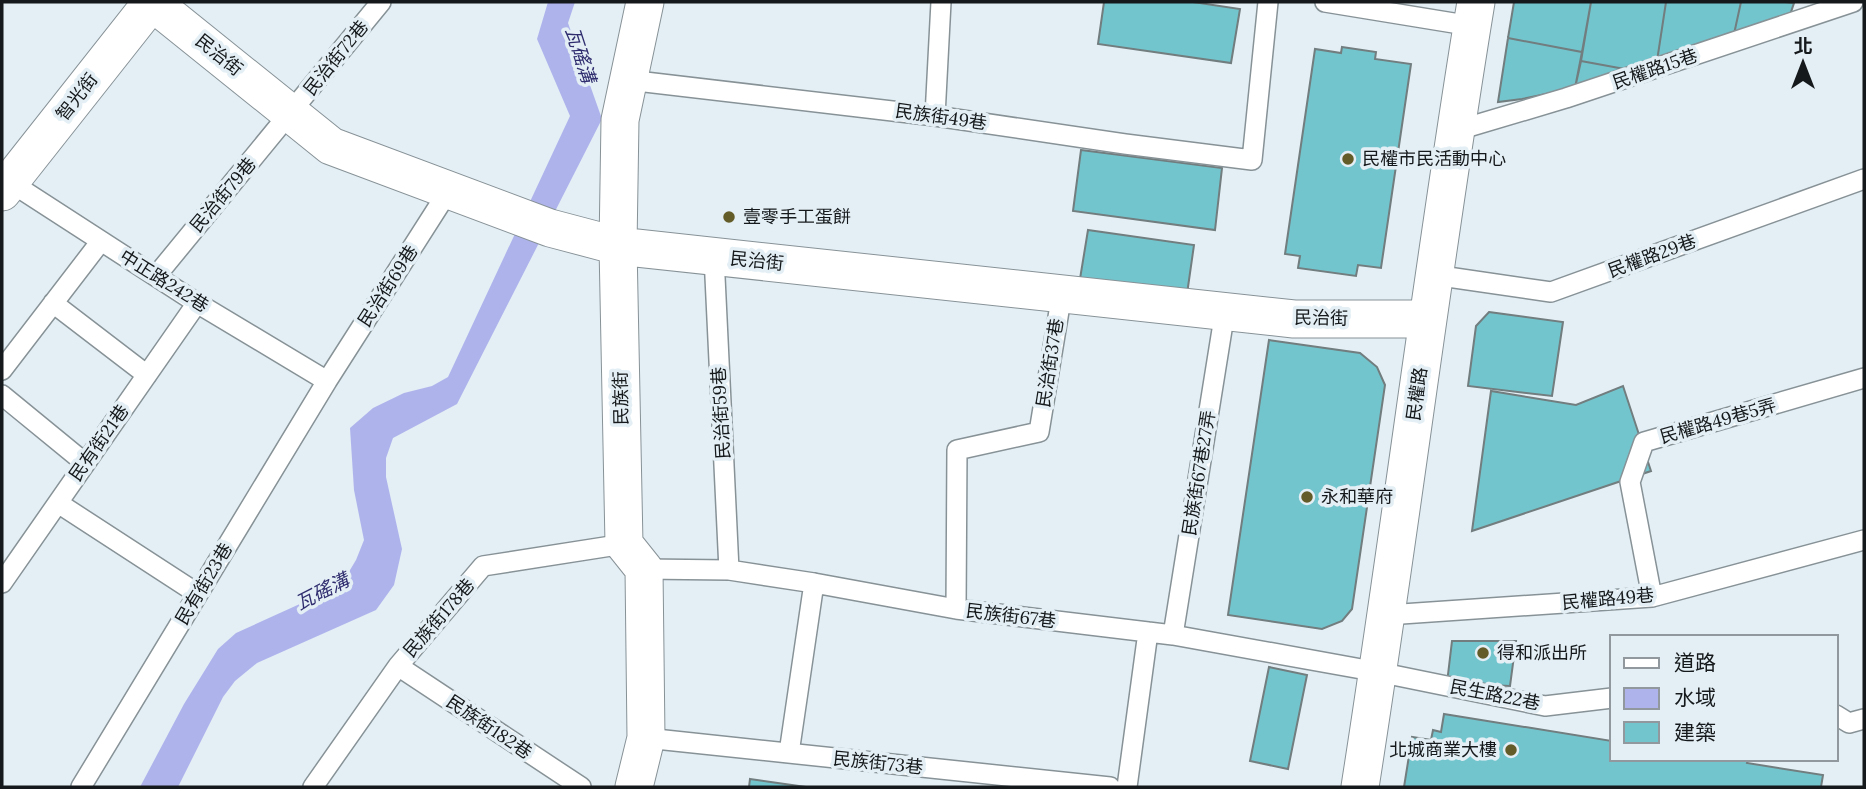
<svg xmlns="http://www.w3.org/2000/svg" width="1866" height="789" font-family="Lora,'Noto Sans TC',serif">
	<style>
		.water { fill: #afb3ec }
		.building { fill: #73c5cd; stroke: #717d7e; stroke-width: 2 }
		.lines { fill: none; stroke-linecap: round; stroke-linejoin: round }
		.service-casing { stroke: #879297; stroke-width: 22 }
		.minor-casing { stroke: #879297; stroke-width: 39 }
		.service { stroke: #fff; stroke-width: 19 }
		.minor { stroke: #fff; stroke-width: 37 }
		.poi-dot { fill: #645c28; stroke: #e3eff5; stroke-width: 2.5 }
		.labels { text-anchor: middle; stroke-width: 7; stroke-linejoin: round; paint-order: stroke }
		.street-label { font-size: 18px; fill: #15191b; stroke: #e3eff5 }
		.poi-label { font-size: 18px; fill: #15191b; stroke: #e3eff5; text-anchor: start }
		.water-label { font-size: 19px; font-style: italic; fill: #302d6f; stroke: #e3eff5 }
	</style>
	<rect width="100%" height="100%" fill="#e3eff5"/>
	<path class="water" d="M548 2H575L568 23 602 119 457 404 393 438 386 458V477L402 549 394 585 376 610 257 663 235 681 223 697 178 787H140L184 704 218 649 236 633 302 603 347 575 356 560 364 540 354 490 350 428 373 408 404 393 432 386 448 377 570 116 537 39Z"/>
	<path class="building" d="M1104 2H1193L1240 9 1231 63 1098 44Z
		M1514 2H1591L1582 52 1508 38Z
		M1591 2H1666L1657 61 1630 70 1581 61Z
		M1666 2H1741L1734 34 1657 61Z
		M1741 2H1785L1794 3 1790 15 1734 34Z
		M1508 38 1582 52 1575 88 1522 99 1498 102Z
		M1342 47 1376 52 1375 59 1411 64 1381 268 1358 265 1356 276 1298 268 1300 256 1285 254 1315 49 1341 53Z
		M1581 61 1630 70 1575 88Z
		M1081 150 1222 168 1215 230 1073 211Z
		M1088 230 1194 245 1186 301 1079 285Z
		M1489 312 1563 322 1552 396 1468 386 1476 326Z
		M1269 340 1360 353 1377 367 1385 385 1352 609 1342 621 1322 629 1228 615Z
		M1623 386 1651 471 1472 531 1491 391 1576 405Z
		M1452 641H1516L1510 686 1447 683Z
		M1269 667 1307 675 1288 769 1250 761Z
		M1444 714 1612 741V759H1748L1747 763 1823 775 1821 787H1404L1412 737 1431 740 1433 730 1441 732Z
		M750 779 806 787H749Z"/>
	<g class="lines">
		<defs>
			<path id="service" d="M1325 2 1472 26
				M628 80 935 116 1125 144 1252 160 1268 2
				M935 116 941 2
				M1455 131 1566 98 1853 2
				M3 180 10 182 197 303 327 381
				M714 256 729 570
				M1434 275 1551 292 1864 179
				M156 276 381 2
				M53 303 147 375
				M2 370 101 241
				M2 395 85 463
				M58 503 198 594
				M644 569 729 570 814 583 956 609 1173 635 1378 672 1545 706 1612 698
				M2 583 197 303
				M1652 597 1630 482 1644 442 1864 378
				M956 609 957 450 1039 432 1062 293
				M1387 615 1652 597 1864 540
				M1173 635 1225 311
				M398 666 581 787
				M1836 715 1849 723 1864 719
				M646 738 1110 787
				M789 753 814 583
				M81 787 327 381 449 190
				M313 787 398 666 483 566 624 544
				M1127 787 1148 632"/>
			<path id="minor" d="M152 2 331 146 550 228 618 246 1294 319H1427
				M2 192 152 2
				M634 787 646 738 644 569 624 544 618 246 620 120 645 2
				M1360 787C1401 526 1433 263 1476 2"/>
		</defs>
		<use href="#service" class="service-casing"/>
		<use href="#minor" class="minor-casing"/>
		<use href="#service" class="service"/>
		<use href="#minor" class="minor"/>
	</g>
	<g class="poi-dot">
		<circle cx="1348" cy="159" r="7"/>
		<circle cx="729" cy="217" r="7"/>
		<circle cx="1307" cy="497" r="7"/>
		<circle cx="1483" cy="653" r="7"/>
		<circle cx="1511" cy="750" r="7"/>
	</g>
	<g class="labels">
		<g class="street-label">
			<text transform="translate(219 55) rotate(39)" y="6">民治街</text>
			<text transform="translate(336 58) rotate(-51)" y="6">民治街72巷</text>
			<text transform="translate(1655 69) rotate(-19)" y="6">民權路15巷</text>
			<text transform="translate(77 97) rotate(-52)" y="6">智光街</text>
			<text transform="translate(941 117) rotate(8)" y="6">民族街49巷</text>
			<text transform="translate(223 195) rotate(-50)" y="6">民治街79巷</text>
			<text transform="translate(1652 256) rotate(-20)" y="6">民權路29巷</text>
			<text transform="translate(757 261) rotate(6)" y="6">民治街</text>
			<text transform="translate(164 281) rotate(32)" y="6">中正路242巷</text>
			<text transform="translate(388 286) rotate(-57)" y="6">民治街69巷</text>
			<text transform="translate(1321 318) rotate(1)" y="6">民治街</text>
			<text transform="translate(1050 363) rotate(-81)" y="6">民治街37巷</text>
			<text transform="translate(1417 394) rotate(-82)" y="6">民權路</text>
			<text transform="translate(621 398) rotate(-91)" y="6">民族街</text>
			<text transform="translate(721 413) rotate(-93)" y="6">民治街59巷</text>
			<text transform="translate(1718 421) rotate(-16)" y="6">民權路49巷5弄</text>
			<text transform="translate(99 443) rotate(-55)" y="6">民有街21巷</text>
			<text transform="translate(1199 473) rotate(-81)" y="6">民族街67巷27弄</text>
			<text transform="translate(204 584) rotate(-59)" y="6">民有街23巷</text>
			<text transform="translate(1608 599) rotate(-5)" y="6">民權路49巷</text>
			<text transform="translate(1011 616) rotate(7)" y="6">民族街67巷</text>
			<text transform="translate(439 618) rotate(-49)" y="6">民族街178巷</text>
			<text transform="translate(1495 695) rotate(11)" y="6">民生路22巷</text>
			<text transform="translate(489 727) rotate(34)" y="6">民族街182巷</text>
			<text transform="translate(878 763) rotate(6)" y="6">民族街73巷</text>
		</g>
		<g class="poi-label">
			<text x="1362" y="165">民權市民活動中心</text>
			<text x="743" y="223">壹零手工蛋餅</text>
			<text x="1321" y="503">永和華府</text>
			<text x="1497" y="659">得和派出所</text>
			<text x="1497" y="756" text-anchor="end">北城商業大樓</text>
		</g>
		<g class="water-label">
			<text transform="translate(581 55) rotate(72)" y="7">瓦磘溝</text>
			<text transform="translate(322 591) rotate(-27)" y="7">瓦磘溝</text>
		</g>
	</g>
	<rect width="1866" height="789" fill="none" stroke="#15191b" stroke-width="7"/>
	<rect x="1610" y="635" width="228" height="126" fill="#e3eff5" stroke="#91999e" stroke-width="2"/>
	<rect x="1624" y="658" width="35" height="10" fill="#ffffff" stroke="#91999e" stroke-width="2"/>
	<text x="1674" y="670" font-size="21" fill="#15191b">道路</text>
	<rect x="1624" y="688" width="35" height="21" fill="#afb3ec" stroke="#91999e" stroke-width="2"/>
	<text x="1674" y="705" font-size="21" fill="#15191b">水域</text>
	<rect x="1624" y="722" width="35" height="21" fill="#73c5cd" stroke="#91999e" stroke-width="2"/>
	<text x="1674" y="740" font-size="21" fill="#15191b">建築</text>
	<g transform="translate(1803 63)" stroke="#e3eff5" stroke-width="5" paint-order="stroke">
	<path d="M0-5L12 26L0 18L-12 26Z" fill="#15191b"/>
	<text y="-10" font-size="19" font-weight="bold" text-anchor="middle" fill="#15191b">北</text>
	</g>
</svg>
